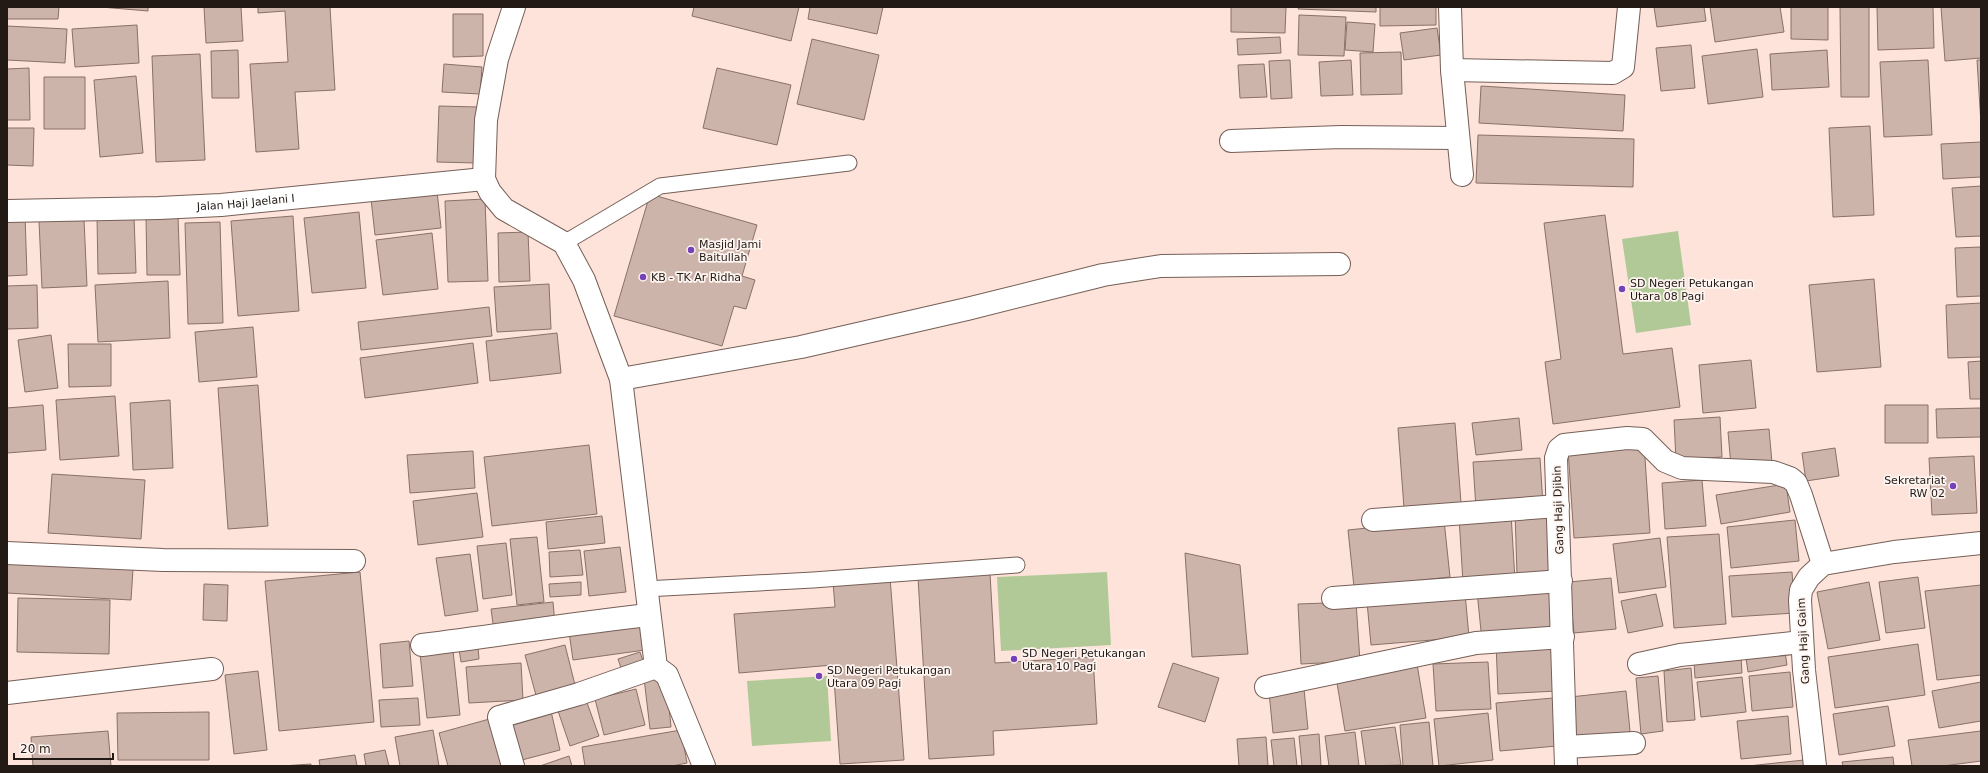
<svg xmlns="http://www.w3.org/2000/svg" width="1988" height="773" font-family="'DejaVu Sans',sans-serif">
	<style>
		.pitch { fill: #b1c997 }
		.building { fill: #cdb4ab; stroke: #887169 }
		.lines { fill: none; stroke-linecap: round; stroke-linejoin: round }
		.lane-casing { stroke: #755f57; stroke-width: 17 }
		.street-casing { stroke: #755f57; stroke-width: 24 }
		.lane { stroke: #fff; stroke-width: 15 }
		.street { stroke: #fff; stroke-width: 22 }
		.poi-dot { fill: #7541b8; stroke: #fef4f0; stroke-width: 1.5 }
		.labels { text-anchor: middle; stroke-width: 3.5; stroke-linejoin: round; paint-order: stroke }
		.street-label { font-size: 11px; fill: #231a16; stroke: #fef4f0 }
		.poi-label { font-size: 11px; fill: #231a16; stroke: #fef4f0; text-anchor: start }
	</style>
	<rect width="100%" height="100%" fill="#fde3d9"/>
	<path class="pitch" d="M1678 231 1691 325 1636 333 1622 239Z
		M1107 572 1111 645 1001 651 997 577Z
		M827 676 831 741 752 746 747 681Z"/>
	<path class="building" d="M7 7H59L58 19H7Z
		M101 7H148V11Z
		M204 7H241L243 41 206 43Z
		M258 7H330L335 90 295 92 299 149 256 152 250 64 288 62 285 11 258 13Z
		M694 7H799L791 41 692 16Z
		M810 7H883L877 34 808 19Z
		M1231 7H1286L1285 33 1231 32Z
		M1299 7H1376V12L1298 9Z
		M1380 7H1436V25L1380 26Z
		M1654 7H1704L1706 21 1657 27Z
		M1710 7H1780L1784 32 1715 42Z
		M1791 7H1828V40L1791 39Z
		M1840 7H1869V97H1841Z
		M1877 7H1933L1934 48 1878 50Z
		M1941 7H1981V58L1945 61Z
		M453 14H483V56L453 57Z
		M1299 15 1346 17 1344 56 1298 55Z
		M1347 22 1375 24 1373 52 1345 50Z
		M137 25 139 63 75 67 72 29Z
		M7 26 67 29 65 63 7 60Z
		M1437 28 1441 55 1404 60 1400 33Z
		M1280 37 1281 53 1238 55 1237 39Z
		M812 39 879 55 864 120 797 104Z
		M1691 45 1695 88 1661 91 1656 48Z
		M1757 49 1763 97 1708 104 1702 56Z
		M238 50 239 98H212L211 51Z
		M1827 50 1829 87 1772 90 1770 54Z
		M1401 52 1402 94 1361 95 1360 53Z
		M200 54 205 160 156 162 152 56Z
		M1290 60 1292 98 1271 99 1269 61Z
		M1351 60 1353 95 1321 96 1319 62Z
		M1928 60 1932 135 1884 137 1880 62Z
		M1977 60H1981V124Z
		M444 64 482 67 480 94 442 92Z
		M1264 64 1267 97 1240 98 1238 65Z
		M29 68 30 120H7V69Z
		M717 68 791 85 777 145 703 128Z
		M136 76 143 153 100 157 94 80Z
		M44 77H85V129H44Z
		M1481 86 1625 95 1623 131 1479 123Z
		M439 106 478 107 476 163 437 162Z
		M1870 126 1874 215 1833 217 1829 128Z
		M7 128H34L33 166 7 165Z
		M1478 135 1634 139 1633 187 1476 183Z
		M1981 142V177L1943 179 1941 144Z
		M1981 186V236L1956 237 1952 188Z
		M437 191 441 228 375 235 371 199Z
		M650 194 757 225 742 276 755 280 746 309 734 306 722 346 614 316Z
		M485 199 488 281 448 282 445 201Z
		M359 212 366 288 312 293 304 218Z
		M7 215H25L27 275 7 276Z
		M1605 215 1623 354 1672 348 1680 407 1553 424 1545 362 1561 359 1544 223Z
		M134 216 136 273 98 274 97 217Z
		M178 216 180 275H147L146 217Z
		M293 216 299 311 238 316 231 221Z
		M84 219 87 286 42 288 39 221Z
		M220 222 223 323 188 324 185 223Z
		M528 232 530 281 499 282 498 233Z
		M432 233 438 289 383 295 376 240Z
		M1981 247V296L1957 297 1955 248Z
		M1874 279 1881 367 1817 372 1809 285Z
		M168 281 170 338 98 342 95 285Z
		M549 284 551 329 497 332 494 287Z
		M37 285 38 328 7 329V286Z
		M1981 303V357L1948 358 1946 305Z
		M489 307 492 336 361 350 358 322Z
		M253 327 257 377 199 382 195 332Z
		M557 333 561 373 490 381 486 341Z
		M51 335 58 388 25 392 18 340Z
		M473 343 478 383 365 398 360 358Z
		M68 344H111V386L69 387Z
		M1751 360 1756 408 1703 413 1699 365Z
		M1981 361V399H1970L1968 362Z
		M258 385 268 526 228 529 218 388Z
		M115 396 119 456 60 460 56 400Z
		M170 400 173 468 133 470 130 403Z
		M43 405 46 450 7 453V408Z
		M1885 405H1928V443H1885Z
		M1981 408V437L1937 438 1936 409Z
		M1720 417 1722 457 1676 460 1674 420Z
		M1519 418 1522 450 1476 455 1472 423Z
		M1455 423 1461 503 1404 508 1398 428Z
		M1769 429 1772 463 1731 466 1728 432Z
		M1644 443 1650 533 1574 538 1568 449Z
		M589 445 597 514 492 526 484 457Z
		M1835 448 1839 476 1806 481 1802 453Z
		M473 451 475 488 410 493 407 455Z
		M1974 456 1977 513 1932 515 1929 458Z
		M1540 458 1543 505 1476 509 1473 462Z
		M52 474 145 480 141 539 48 533Z
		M1702 480 1706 526 1665 529 1662 483Z
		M1786 484 1790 512 1721 524 1716 495Z
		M477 493 483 537 418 545 413 501Z
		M1555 510 1558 573 1517 575 1515 512Z
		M1511 514 1515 580 1463 583 1459 517Z
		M602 516 605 543 548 549 546 522Z
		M1444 520 1450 577 1354 587 1348 530Z
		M1795 520 1799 561 1731 568 1727 527Z
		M1719 534 1726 624 1674 628 1667 537Z
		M537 537 544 602 517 605 510 539Z
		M1660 538 1666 587 1619 593 1613 544Z
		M506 543 512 595 483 599 477 546Z
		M620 547 626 592 589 596 584 551Z
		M580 550 583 575 550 577 549 552Z
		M1185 553 1240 565 1248 654 1192 657Z
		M470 554 478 611 445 616 436 558Z
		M7 563 133 569 131 600 7 593Z
		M360 572 374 722 279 731 265 581Z
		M1792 572 1795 613 1732 617 1729 576Z
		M990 573 995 663 1093 657 1097 724 993 731 994 755 929 759 918 578Z
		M890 577 904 760 840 764 833 665 739 673 734 614 835 607 833 582Z
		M1918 577 1925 628 1886 633 1879 582Z
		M1611 578 1616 629 1574 633 1569 582Z
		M581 582V595L550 597 549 584Z
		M1869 582 1880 640 1828 649 1817 592Z
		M1553 583 1559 633 1482 641 1477 591Z
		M204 584 228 585 227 621 203 620Z
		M1981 585V675L1937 680 1925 591Z
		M1465 593 1469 637 1371 645 1367 602Z
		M1656 594 1663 626 1628 633 1621 601Z
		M18 598 110 600 109 654 17 652Z
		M553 602 555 624 494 631 491 609Z
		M1356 602 1360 661 1301 664 1298 604Z
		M641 623 645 650 573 660 569 632Z
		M1555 640 1557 691 1498 694 1496 643Z
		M409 641 413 686 383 688 380 644Z
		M1918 644 1925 695 1835 708 1828 657Z
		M565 645 576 689 537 699 525 655Z
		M478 647 479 659 461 662 459 649Z
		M453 651 460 715 427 718 420 654Z
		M640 652 646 670 624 677 618 659Z
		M1785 652 1787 665 1748 672 1746 658Z
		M1741 657 1742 673 1695 678 1694 662Z
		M1488 662 1491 709 1436 711 1433 664Z
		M521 663 523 700 469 703 466 667Z
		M1173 663 1219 678 1205 722 1158 707Z
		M1417 664 1426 718 1345 731 1336 677Z
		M1691 668 1695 720 1667 722 1664 671Z
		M258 671 267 750 234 754 225 675Z
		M1790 672 1793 707 1752 711 1749 676Z
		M666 676 671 727 650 729 644 678Z
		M1658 676 1663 731 1641 734 1636 678Z
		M1742 677 1746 712 1701 717 1697 682Z
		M1981 682V721L1939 728 1932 691Z
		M636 689 645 725 604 735 595 699Z
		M1304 689 1308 729 1273 733 1269 692Z
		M1626 691 1631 741 1575 747 1570 697Z
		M418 698 420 725 381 727 379 700Z
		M1553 698 1557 746 1500 751 1496 703Z
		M586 700 599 736 570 746 558 711Z
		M1888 706 1895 746 1839 755 1833 714Z
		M550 707 560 750 518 761 508 717Z
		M209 712V760H118L117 713Z
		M1488 713 1493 760 1439 766 1434 719Z
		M1788 716 1791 754 1741 759 1737 721Z
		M493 718 505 764 497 766H448L439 733Z
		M1429 722 1433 766H1403L1400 725Z
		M1395 727 1401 765 1366 766 1361 731Z
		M433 730 439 766H400L395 737Z
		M681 730 687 763 672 766H585L582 747Z
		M108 731 111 766H33L31 737Z
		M1981 731V761L1943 766H1912L1908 740Z
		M1355 732 1359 766H1329L1325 736Z
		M1319 734 1321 766H1302L1299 736Z
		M1266 737 1268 766H1239L1237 739Z
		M1294 738 1297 766H1274L1271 740Z
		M385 750 389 766H366L364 754Z
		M355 755 357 766H320L319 760Z
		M569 756 572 766H540Z
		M1893 757 1894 766H1843L1842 762Z
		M1804 760 1805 766H1748Z
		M311 764V766H282Z"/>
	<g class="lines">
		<defs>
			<path id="lane" d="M564 243 660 186 849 163
				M645 589 813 580 1017 565"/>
			<g id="street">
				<path d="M514 7 497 59 486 120 484 179 490 192 504 209 564 243 584 280 621 379 656 667 667 675 704 766"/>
				<path d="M1450 7 1452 70 1462 175"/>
				<path d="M1452 70 1613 73 1623 67 1629 7"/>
				<path d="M1231 141 1341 137 1457 138"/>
				<path id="s1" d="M7 211 159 208 221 205 484 179"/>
				<path d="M621 379 801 347 967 309 1103 275 1161 266 1339 264"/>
				<path d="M1373 520 1558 506"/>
				<path d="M7 553 163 560 354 561"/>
				<path d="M1333 598 1561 581"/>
				<path d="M422 645C497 636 573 623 649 615"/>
				<path d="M1639 664 1680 655 1802 642"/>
				<path d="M1266 687 1476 643 1563 637"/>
				<path d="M7 693 212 669"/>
				<path d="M1566 747 1634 743"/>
				<path d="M513 766 499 717 579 694 656 667"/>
				<path d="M1566 766 1556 458 1559 449 1564 445 1627 438 1643 439 1665 461 1682 468 1773 472 1790 478 1796 483 1801 495 1823 564"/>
				<path d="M1815 766 1804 670 1800 600 1801 590 1809 577 1823 564 1894 552 1981 543"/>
			</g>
		</defs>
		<use href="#lane" class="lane-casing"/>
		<use href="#street" class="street-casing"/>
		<use href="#lane" class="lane"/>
		<use href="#street" class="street"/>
	</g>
	<g class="poi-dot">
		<circle cx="691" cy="250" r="4"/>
		<circle cx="643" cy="277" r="4"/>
		<circle cx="1622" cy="289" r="4"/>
		<circle cx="1953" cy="486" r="4"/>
		<circle cx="1014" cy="659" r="4"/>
		<circle cx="819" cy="676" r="4"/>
	</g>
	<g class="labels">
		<g class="street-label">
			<text dy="4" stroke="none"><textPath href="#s1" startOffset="239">Jalan Haji Jaelani I</textPath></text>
			<text transform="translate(1558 510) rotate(-92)" y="4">Gang Haji Djibin</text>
			<text transform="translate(1803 641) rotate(-93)" y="4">Gang Haji Gaim</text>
		</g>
		<g class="poi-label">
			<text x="699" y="248">Masjid Jami<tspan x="699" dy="13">Baitullah</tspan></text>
			<text x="651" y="281">KB - TK Ar Ridha</text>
			<text x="1630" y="287">SD Negeri Petukangan<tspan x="1630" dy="13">Utara 08 Pagi</tspan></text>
			<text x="1945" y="484" text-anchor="end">Sekretariat<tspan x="1945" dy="13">RW 02</tspan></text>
			<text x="1022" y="657">SD Negeri Petukangan<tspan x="1022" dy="13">Utara 10 Pagi</tspan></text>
			<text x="827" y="674">SD Negeri Petukangan<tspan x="827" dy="13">Utara 09 Pagi</tspan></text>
		</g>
	</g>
	<rect width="1988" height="773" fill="none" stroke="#231a16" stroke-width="16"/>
	<path d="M14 753v6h99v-6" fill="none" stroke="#231a16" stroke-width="2"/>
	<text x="20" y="753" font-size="12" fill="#231a16" stroke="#fef4f0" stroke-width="3" paint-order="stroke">20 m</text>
</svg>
